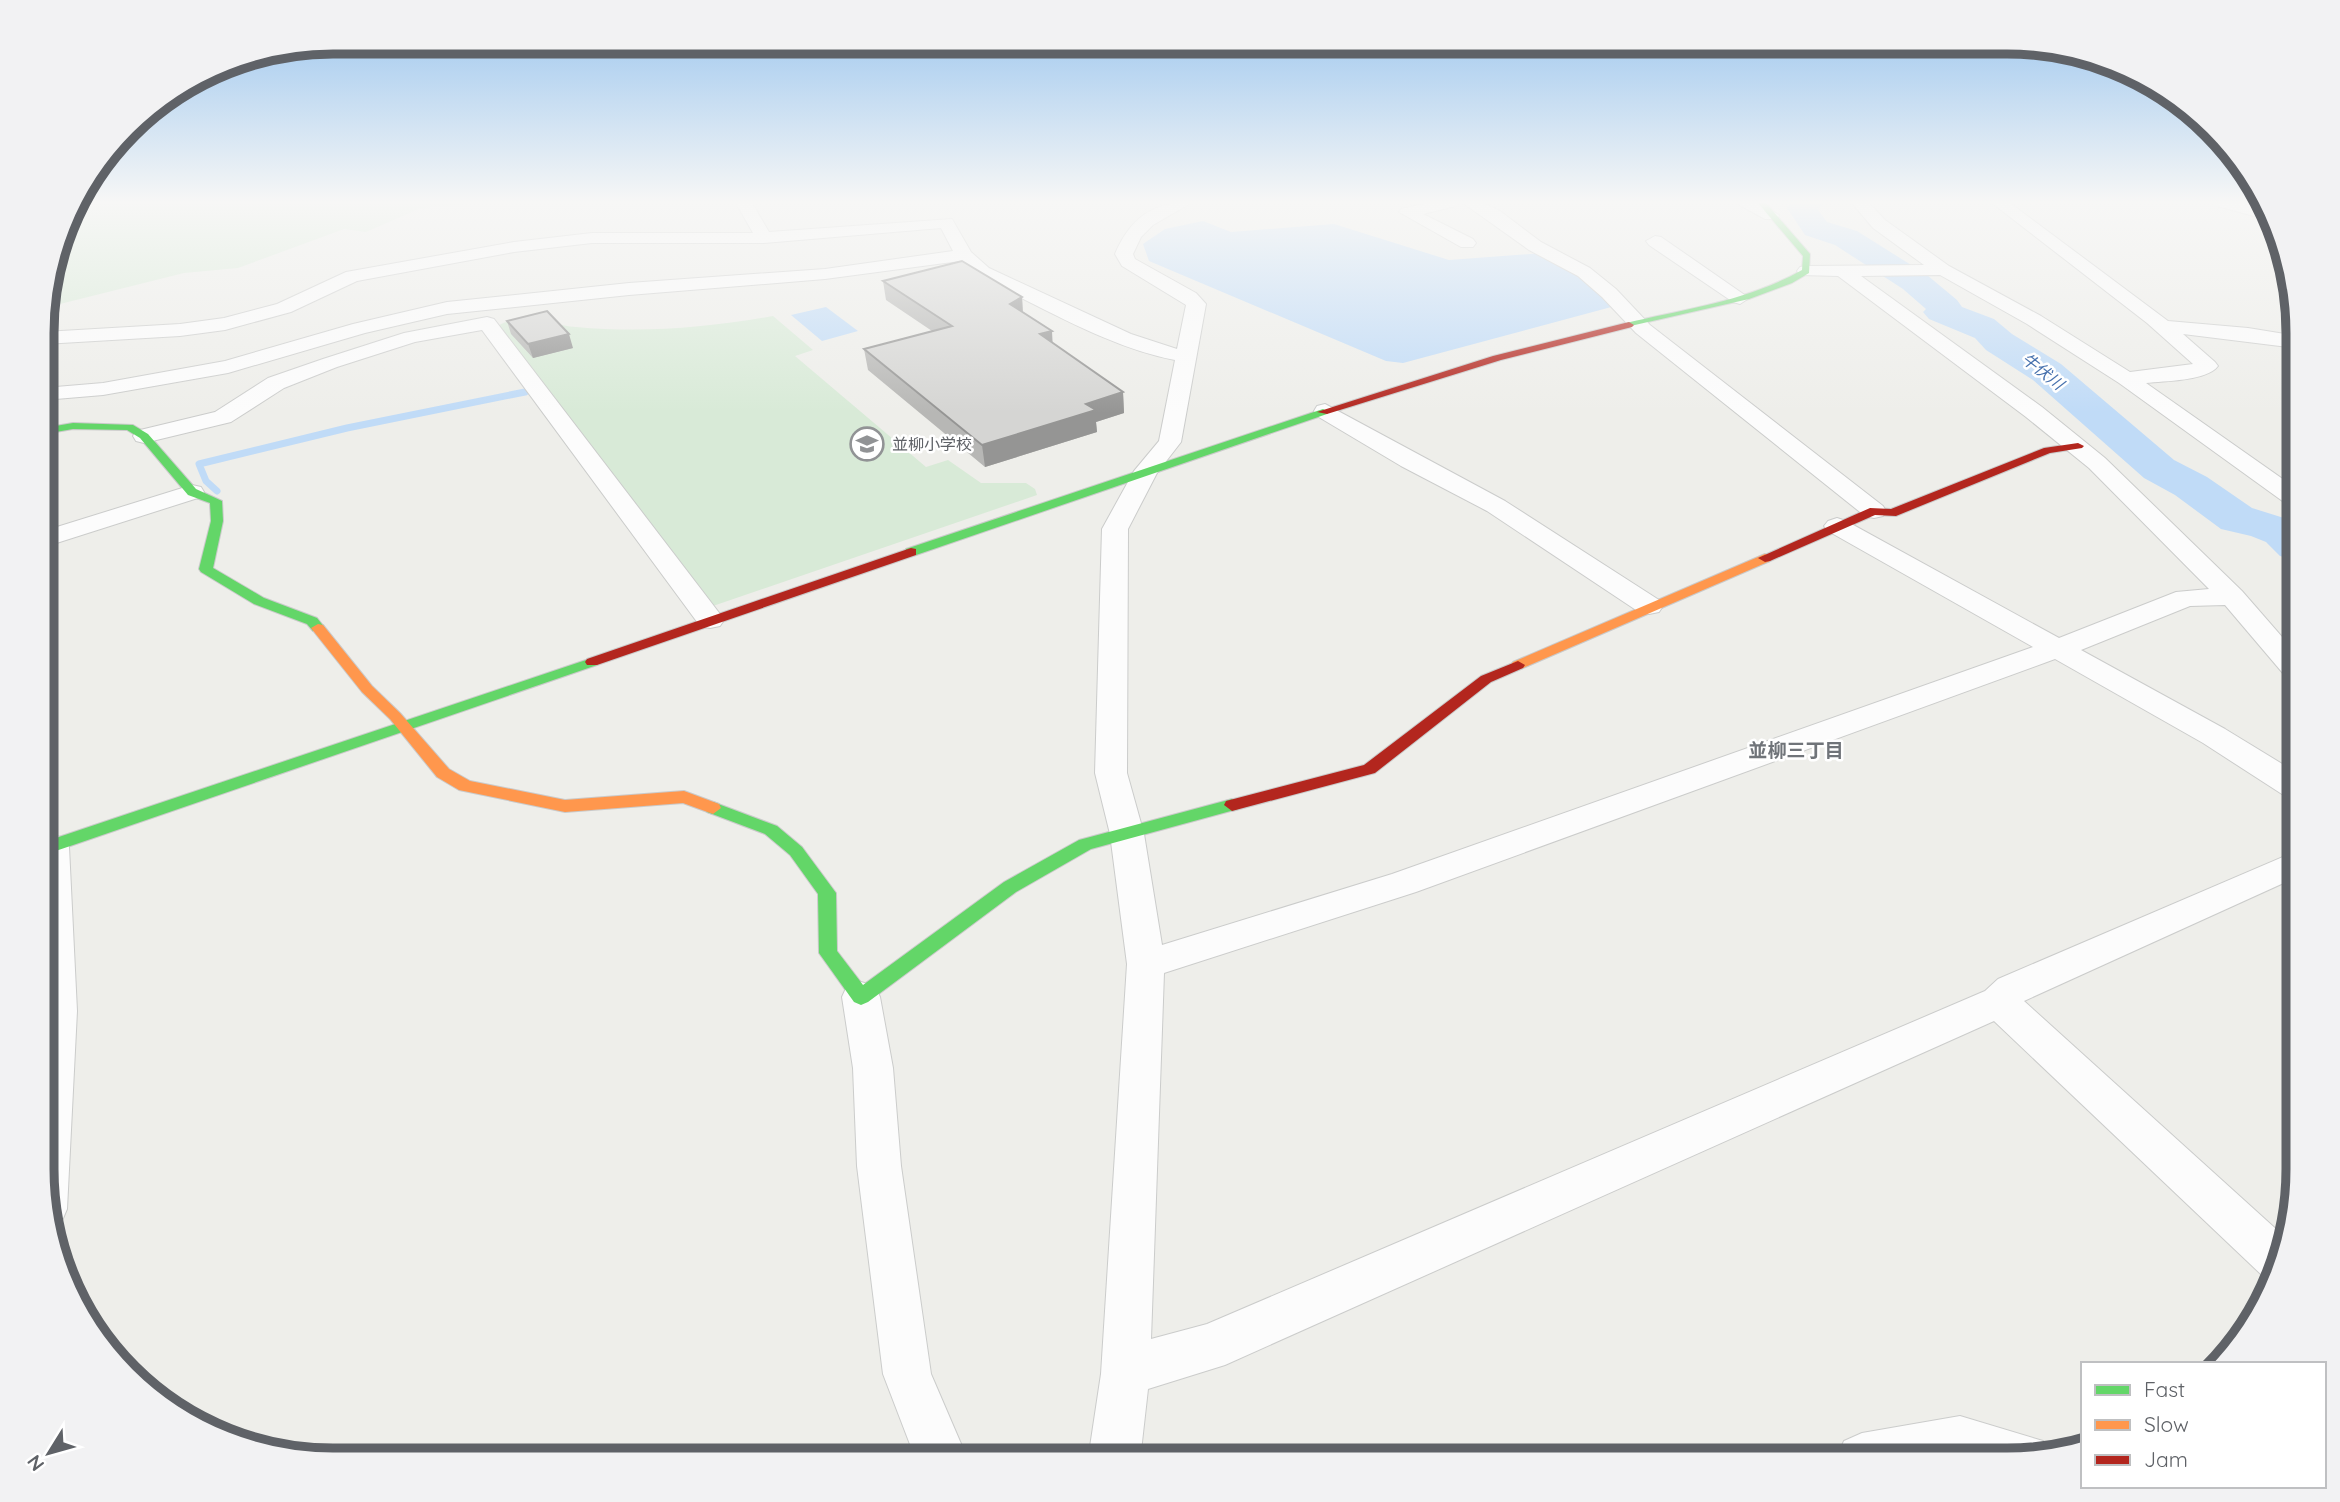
<svg xmlns="http://www.w3.org/2000/svg" width="2340" height="1502" font-family="Quicksand,'Noto Sans JP',sans-serif">
	<style>
		.green { fill: #d8ead7 }
		.water { fill: #c0dbf7 }
		.lines { fill: none; stroke-linecap: round; stroke-linejoin: round }
		.stream { stroke: #c0dbf7; stroke-width: 7 }
		.river { fill: #c0dbf7; fill-rule: evenodd }
		.street-casing { stroke: #cbcccb; stroke-width: 2 }
		.fast-casing { stroke: #cacaca; stroke-width: 2 }
		.slow-casing { stroke: #cacaca; stroke-width: 2 }
		.jam-casing { stroke: #cacaca; stroke-width: 2 }
		.street { fill: #fcfcfc; fill-rule: evenodd }
		.fast { fill: #63d668; fill-rule: evenodd }
		.slow { fill: #ff974d; fill-rule: evenodd }
		.jam { fill: #b3261e; fill-rule: evenodd }
		.wall { fill: #b7b7b5 }
		.shaded-wall { fill: #959594 }
		.building { fill: #d5d5d3; stroke: #959594; stroke-width: 2 }
		.labels { text-anchor: middle; stroke-width: 5; stroke-linejoin: round; paint-order: stroke }
		.far-water-label { font-size: 16px; font-style: italic; fill: #4872ae; stroke: #fff }
		.far-poi-label { font-size: 16px; fill: #5f6267; stroke: #fff; text-anchor: start }
		.neighbourhood-label { font-size: 19px; font-weight: bold; fill: #707479; stroke: #fff }
		.rim { fill: none; stroke: #5f6267; stroke-width: 9 }
	</style>
	<rect width="100%" height="100%" fill="#eeeeea"/>
	<path class="green" d="M73 203H480L421 208 366 232 344 229 238 268 184 273 44 308V295Z
		M773 316 813 350 795 356 926 467 948 460 981 483H1026L1035 489 1037 495 710 607 498 326C520 311 551 325 576 327 642 333 707 328 773 316Z"/>
	<path class="water" d="M1203 221 1231 232 1334 224 1449 260 1543 253 1578 273 1615 306 1403 363 1386 361 1149 261 1143 244 1165 229Z
		M826 307 858 331 822 341 791 315Z"/>
	<g class="lines">
		<path class="stream" d="M217 491 206 481 199 464 347 428 525 392"/>
		<path class="river" d="M1791 203H1824L1818 210 1827 222 1857 231 1927 275 1957 300 1962 307 1994 319 2012 334 2061 364 2174 460 2207 477 2252 508 2297 522V560L2280 556 2266 542 2251 536 2221 529 2175 495 2144 478 2033 380 1986 350 1975 338 1929 319 1923 312 1926 309 1903 289 1835 245 1805 235 1787 208Z"/>
		<defs>
			<path id="street" d="M736 203H752L769 232 952 219 971 252 989 268 1131 334 1177 349 1186 305 1122 266 1115 254C1130 219 1153 201 1191 203L1153 225 1141 237 1133 254 1135 259 1196 293 1206 304 1181 442 1157 473 1128 529 1127 773 1144 834 1162 945 1392 874 2033 647 1828 531 1824 526 1828 521 1837 518 1846 521 2059 638 2176 592 2209 589 2089 468 2026 417 1838 276 1800 275 1797 271 1800 267 1806 266 1924 265 1873 228 1852 203H1869L1885 220 1949 266 2041 316 2130 372 2193 364 2147 323 1992 203H2010L2168 321 2248 328 2297 336V348L2183 334 2215 362 2218 366C2207 381 2164 381 2146 383L2297 489V507L2288 505 2119 383 2027 324 1940 275 1861 276 2042 407 2105 458 2242 591 2297 654V681L2287 678 2225 605 2190 606 2081 650 2225 729 2297 773V799L2285 796 2203 743 2055 659 1416 892 1164 973 1151 1339 1207 1324 1985 991 1998 979 2297 851V877L2024 1001 2287 1239 2283 1262 2273 1282 2266 1279 1994 1021 1225 1365 1148 1389 1140 1460H1088L1101 1374 1127 964 1110 834 1095 773 1102 529 1134 471 1159 441 1175 360C1107 347 1039 305 977 276L960 261 825 279 629 295 447 314 365 333 228 373 103 395 44 400V388L103 383 225 361 353 324 447 302 629 283 825 269 953 251 941 228 764 243H592L514 252 357 281 291 312 225 330 180 336 44 344V332L180 324 224 318 277 304 346 272 514 242 592 233H753Z
				M1428 203H1458L1456 206 1423 214 1473 239 1476 243 1473 247H1461L1399 212 1401 209Z
				M1463 203H1483L1500 211 1541 242 1590 268 1616 289 1650 325 1883 506 1886 511 1883 516 1874 518 1865 516 1636 333 1602 297 1578 276 1529 250Z
				M1736 203H1757L1779 215 1777 219H1765Z
				M2215 203H2241L2266 210 2269 220 2217 206Z
				M1655 236 1661 237 1749 298 1740 304 1733 302 1649 245 1646 241Z
				M487 317 494 319 720 614 724 620 720 626 710 628 700 626 482 330 415 342 337 367 284 388 231 422 144 443 136 441 133 436 136 431 215 412 268 378 323 359 404 333Z
				M1325 404 1505 501 1659 600 1663 606 1659 612 1649 614 1639 612 1487 511 1401 466 1317 416 1314 411 1317 406Z
				M192 485 201 487 204 492 201 497 44 547V531Z
				M52 835 64 838 69 847 77 1011 67 1209 61 1223 51 1227 44 1207V837Z
				M861 982 875 986 880 997 893 1068 901 1166 931 1374 968 1460H916L883 1374 857 1166 853 1068 842 997 847 986Z
				M1960 1416 2043 1441 2048 1453 2026 1459H1836L1844 1441 1862 1433Z"/>
			<path id="fast" d="M1758 203H1766L1810 254 1809 273 1792 283 1749 299 1626 327V323C1685 309 1748 301 1802 270L1803 256Z
				M1323 409 1329 412 1327 414 916 555H906L905 552 906 549Z
				M73 423 133 425 148 434 196 489 222 501 223 521 213 568 264 598 317 618 325 628 323 631H313L307 624 254 604 201 572 199 569 211 521 210 503 188 495 140 438 127 430 73 429 44 434V428Z
				M592 658 599 662 597 665 44 855V842Z
				M1232 799 1240 805 1238 809 1091 849 1016 892 868 1002 861 1005 854 1002 819 953 818 894 790 855 765 834 707 812 705 808 713 802 777 826 802 847 836 893 837 951 863 985 1004 882 1079 840Z"/>
			<path id="slow" d="M1765 554 1772 558 1770 561 1523 668 1518 669 1511 665 1513 662Z
				M318 624 323 625 372 686 400 713 449 769 470 781 565 800 684 791 719 804 721 808 713 814 683 803 565 812 459 790 437 777 390 719 362 692 311 628Z"/>
			<path id="jam" d="M1629 322 1634 325 1632 327 1501 360 1327 414 1317 412 1493 356Z
				M2078 443 2084 446 2082 448 2050 453 1896 516 1875 515 1770 561 1765 562 1758 558 1870 508 1891 509 2044 448Z
				M911 548 916 549V555L597 665H587L585 662 587 659Z
				M1518 661 1525 665 1523 668 1491 682 1375 773 1232 811 1224 805 1226 801 1364 765 1481 676Z"/>
		</defs>
		<use href="#street" class="street-casing"/>
		<use href="#fast" class="fast-casing"/>
		<use href="#slow" class="slow-casing"/>
		<use href="#jam" class="jam-casing"/>
		<use href="#street" class="street"/>
		<use href="#fast" class="fast"/>
		<use href="#slow" class="slow"/>
		<use href="#jam" class="jam"/>
	</g>
	<path class="wall" d="M883 281 1022 297 1023 313 1053 343 1123 392 1124 413 1096 422 1097 432 985 467 868 370 864 349 932 331 886 300Z
		M507 321 573 348 533 358 511 334Z"/>
	<path class="shaded-wall" d="M1022 297 1023 317 1010 304Z
		M1052 331 1053 351 1040 334Z
		M569 334 573 348 533 358 528 344Z
		M1123 392 1124 413 1096 422 1097 432 985 467 982 445 1086 404Z"/>
	<path class="building" d="M962 261 1022 297 1010 304 1052 331 1040 334 1123 392 1086 404 1096 410 982 445 864 349 952 326 883 281Z
		M547 311 569 334 528 344 507 321Z"/>
	<linearGradient id="sky" x2="0" y2="1"><stop stop-color="#98c4ee"/><stop offset="0.49" stop-color="#f7f7f6"/><stop offset="1" stop-color="#f7f7f6" stop-opacity="0"/></linearGradient>
	<rect width="2340" height="413" fill="url(#sky)"/>
	<defs>
		<symbol id="school-ring" viewBox="-11 -11 22 22"><circle r="9.5" fill="#fff" stroke="#919395" stroke-width="1.5"/><path d="M0-5L7-2L0 1L-7-2ZM-4 1L0 2.5L4 1V4Q0 6-4 4Z" fill="#919395"/></symbol>
	</defs>
	<g fill-rule="evenodd">
		<use href="#school-ring" x="848" y="425" width="38" height="38"/>
	</g>
	<g class="labels">
		<g class="far-water-label">
			<text transform="translate(2043 371) rotate(38)" y="6">牛伏川</text>
		</g>
		<g class="far-poi-label">
			<text x="892" y="450">並柳小学校</text>
		</g>
		<g class="neighbourhood-label">
			<text x="1796" y="757">並柳三丁目</text>
		</g>
	</g>
	<path d="M0 0H2340V1502H0ZM333 54H2007A279 279 0 0 1 2286 333V1169A279 279 0 0 1 2007 1448H333A279 279 0 0 1 54 1169V333A279 279 0 0 1 333 54Z" fill="#f2f2f3" fill-rule="evenodd"/>
	<path class="rim" d="M333 54H2007A279 279 0 0 1 2286 333V1169A279 279 0 0 1 2007 1448H333A279 279 0 0 1 54 1169V333A279 279 0 0 1 333 54Z"/>
	<rect x="2081" y="1362" width="245" height="126" fill="#ffffff" stroke="#bfc0c2" stroke-width="2"/>
	<rect x="2095" y="1385" width="35" height="10" fill="#63d668" stroke="#bfc0c2" stroke-width="2"/>
	<text x="2144" y="1397" font-size="21" fill="#5f6267">Fast</text>
	<rect x="2095" y="1420" width="35" height="10" fill="#ff974d" stroke="#bfc0c2" stroke-width="2"/>
	<text x="2144" y="1432" font-size="21" fill="#5f6267">Slow</text>
	<rect x="2095" y="1455" width="35" height="10" fill="#b3261e" stroke="#bfc0c2" stroke-width="2"/>
	<text x="2144" y="1467" font-size="21" fill="#5f6267">Jam</text>
	<g transform="translate(49 1453) rotate(233)" stroke="#ffffff" stroke-width="5" paint-order="stroke">
	<path d="M0-5L12 26L0 18L-12 26Z" fill="#5f6267"/>
	<text y="-10" font-size="19" font-weight="bold" text-anchor="middle" fill="#5f6267">N</text>
	</g>
</svg>
